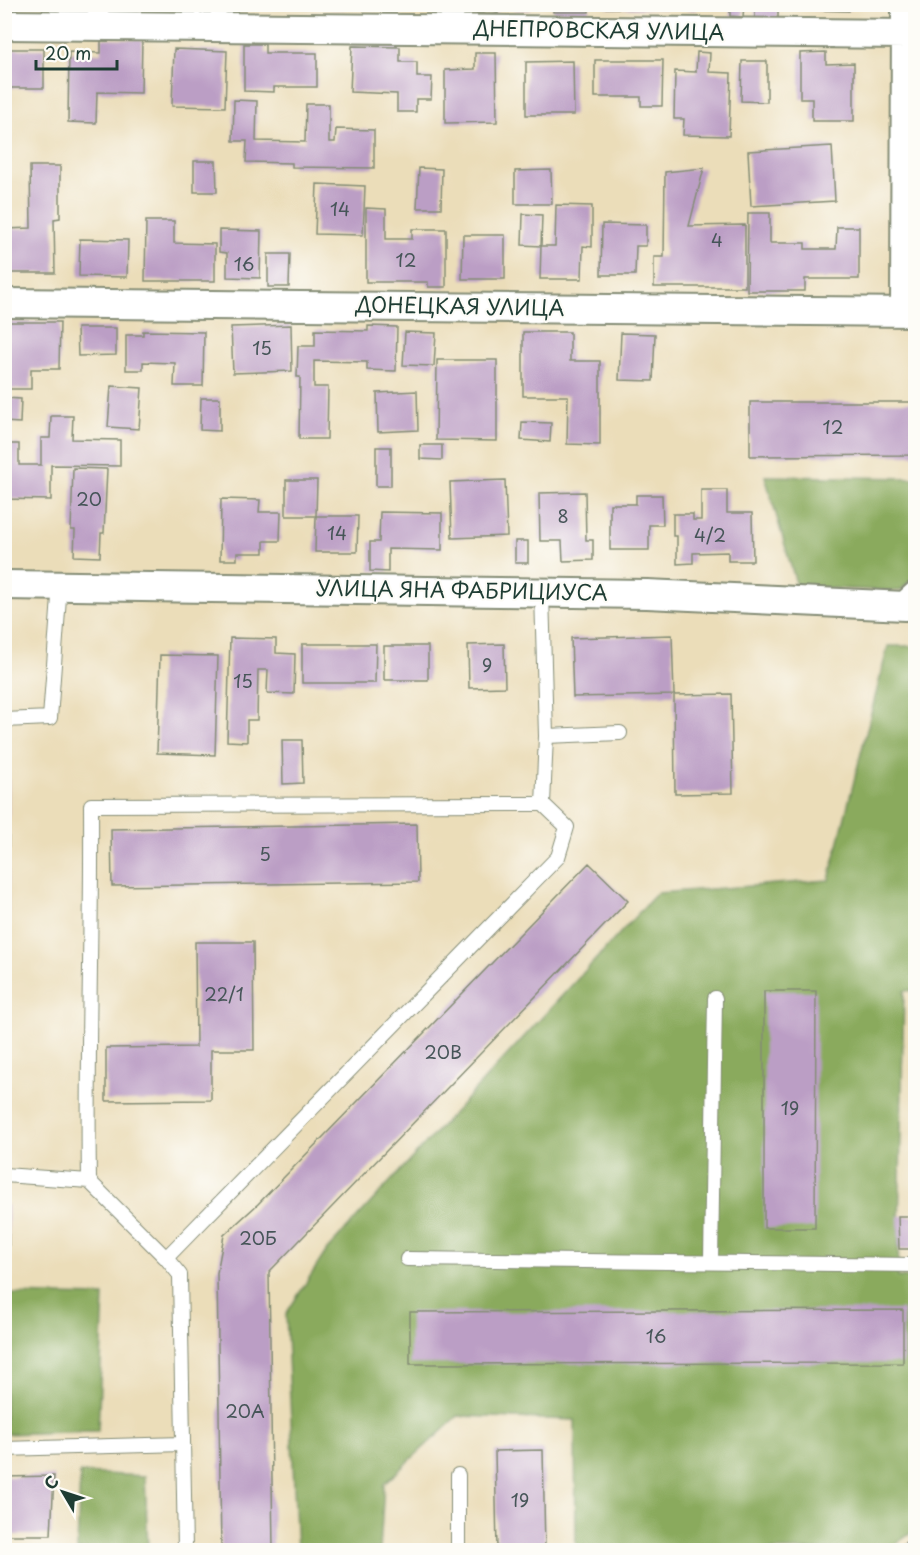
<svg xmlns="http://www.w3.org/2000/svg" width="920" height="1555" font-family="'Playpen Sans',sans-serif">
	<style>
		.forest { fill: #8aaa5d; stroke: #547448; stroke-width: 1.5 }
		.building { fill: #bb9ec5 }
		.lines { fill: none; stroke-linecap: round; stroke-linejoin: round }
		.service-casing { stroke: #858d76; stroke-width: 16 }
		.minor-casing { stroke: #858d76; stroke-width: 32 }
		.service { stroke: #fff; stroke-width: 14 }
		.minor { stroke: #fff; stroke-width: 28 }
		.labels { text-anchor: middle; stroke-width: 4.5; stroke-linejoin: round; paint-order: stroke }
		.number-label { font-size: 18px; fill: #465558 }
		.street-label { font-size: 21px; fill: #1f3d34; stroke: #fdfcf7 }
	</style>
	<rect width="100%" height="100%" fill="#fdfcf7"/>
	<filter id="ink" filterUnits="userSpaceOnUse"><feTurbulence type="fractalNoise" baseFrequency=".0167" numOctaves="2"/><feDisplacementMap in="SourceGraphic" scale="12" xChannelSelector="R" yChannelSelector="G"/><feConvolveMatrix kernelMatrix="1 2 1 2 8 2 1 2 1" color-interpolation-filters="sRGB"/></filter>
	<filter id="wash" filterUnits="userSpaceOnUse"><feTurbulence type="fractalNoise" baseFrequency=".008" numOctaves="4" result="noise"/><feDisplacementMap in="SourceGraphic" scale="24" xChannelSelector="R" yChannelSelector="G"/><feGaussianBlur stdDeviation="1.35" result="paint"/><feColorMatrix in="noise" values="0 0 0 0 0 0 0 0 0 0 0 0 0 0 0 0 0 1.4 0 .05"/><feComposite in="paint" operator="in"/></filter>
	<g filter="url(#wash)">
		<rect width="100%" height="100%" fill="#ebddb9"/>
		<path class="forest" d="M765 476 915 478V576L900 591 797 587Z
			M888 646H915L916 990 904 991 898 1277 915 1278V1530L887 1550H576L575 1420 458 1416 384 1484 380 1550H297L286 1314 327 1250 657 893 829 880Z
			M4 1294 104 1296 98 1431 5 1434Z
			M80 1473 145 1476 148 1550H77Z"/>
		<g id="blocks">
			<path class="building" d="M330 4H345V9H330Z
				M513 4H531V10H513Z
				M553 4H589V12H553Z
				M606 4H666V9L606 8Z
				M685 4H696V10H685Z
				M730 4H744L743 17 730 16Z
				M755 4H778V19H755Z
				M812 4H849V11L812 10Z
				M477 5H498V13H477Z
				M101 38 142 39 141 93 97 92 96 123 68 122 69 52 101 53Z
				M244 44H265V53H317V87H274V92L244 91Z
				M352 46 400 47V62H417V77H432L431 99H416V112H397V94L350 92Z
				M5 49H44V88H5Z
				M174 49 227 51 225 107 172 106Z
				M697 52 710 53 709 72 731 73 729 136 683 135 684 119H674L675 71 696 72Z
				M826 52V64L854 63V121H812V99H800V53Z
				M475 53H496L497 122 445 123V70L475 69Z
				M595 60H663L662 106H641V97H595Z
				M573 61 574 115H526V62Z
				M742 61H767V102L741 101Z
				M234 100 257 101 256 141 305 142 306 104H329V142H335L336 129 374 130V168L292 167V163L246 162 247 141H233Z
				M832 146 835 201 751 206 748 151Z
				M194 161H216L217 192H194Z
				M30 166H60V218L54 219 55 273H5V229L31 228Z
				M419 168 442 169 441 208H417Z
				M704 168 689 226 745 225V287H654V257H664L665 172Z
				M551 170 552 204H515V171Z
				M317 184 365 186 363 235 315 234Z
				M556 205 592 206V247L583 246 582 279H540L541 246H555Z
				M366 208 386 209V239H412V229H446V287H428V282H366Z
				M748 213H770V243H805V249H836L837 227H859V279H805V291H747Z
				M523 214 542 215 541 246 522 245Z
				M146 221H174V243L215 244V281H145Z
				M602 224 646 225V246H636L635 275H601Z
				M219 230 261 231 260 278 227 277V253L219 252Z
				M463 235H505V279H462Z
				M80 239 128 240 127 277 79 276Z
				M268 254H290L289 287H268Z
				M4 322H60L59 369H31V389H4Z
				M291 325 292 371 233 373 231 327Z
				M368 326 397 327 396 371 367 370V362L314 361V387H328L327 439H299L300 377H297L298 346H315V330L368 331Z
				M77 328H116V355L78 356Z
				M143 331 204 332 203 386H174L175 363 143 362V370H126V335H143Z
				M405 332 436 333 434 366 403 365Z
				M523 332H570V361H600V445L567 444 568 396H523Z
				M621 333 655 334 653 381 619 380Z
				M437 360H497V441L436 440Z
				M111 386 142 388 139 429 108 427Z
				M417 391 418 430 378 432 377 393Z
				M4 398 21 399 20 423 4 422Z
				M201 398H220V431L200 430Z
				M750 402H916V455L750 456Z
				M51 416H73L72 439 120 440V466L51 465V500L4 499V444H19V465H41V438H50Z
				M522 422 551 423 550 442 521 440Z
				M420 445H442V460L420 459Z
				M376 447H391V486H376Z
				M73 468 107 469 104 533H101L100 557 74 556 75 530H71Z
				M286 480H317L316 516H286Z
				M505 480 507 536 452 538 450 482Z
				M701 490H727V513H752L753 561H728V552L693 553V563L677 564V536H673V514H693V520H701Z
				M585 492 586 540H593V560L563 561 562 541H540L539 493Z
				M636 495H662L663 525H649V550H610V504H636Z
				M221 499 260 500 259 512H281L280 541H264V553H237V560H220Z
				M380 512 442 513V550L388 549V572L370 571V542H379Z
				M316 516H358L357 552H315Z
				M515 541H528V563H515Z
				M672 635 674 695 573 697 571 638Z
				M230 638 276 639V653L295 654 294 694 267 693 268 670H258L257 720H247V742L227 741Z
				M302 644H376L375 683H302Z
				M504 644 505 687 469 688 468 645Z
				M384 646H428V680H384Z
				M160 655 218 656 215 755 157 753Z
				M731 694 733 793 675 794 674 695Z
				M282 740H302L303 783 283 784Z
				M4 758H9L7 1137H4Z
				M417 824 418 882 112 886 111 829Z
				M589 863 628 901 269 1272 273 1550H221L217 1273 224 1235 258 1204Z
				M195 942H253L254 1050H211V1100L106 1101V1048L196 1047Z
				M764 991H816L815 1228H764Z
				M4 1205H8L9 1258H4Z
				M898 1216H916V1249H899Z
				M903 1310V1363L410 1364V1312Z
				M543 1450 545 1550H497L495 1451Z
				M54 1476 51 1535H4V1477Z"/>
		</g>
	</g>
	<g filter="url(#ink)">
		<use href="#blocks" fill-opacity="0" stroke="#858d76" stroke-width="1.5"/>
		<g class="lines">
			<defs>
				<path id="service" d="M4 720 50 718 60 584
					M546 736 620 733
					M4 1175 89 1181
					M166 1258 558 857 567 827 543 804
					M407 1259 916 1265
					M711 1262 715 998
					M4 1449 183 1444
					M185 1550 180 1275 166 1258 89 1181C87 1056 92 930 91 805L543 804 546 736 542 593
					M458 1550V1475
					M907 1550 916 1544"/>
				<path id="minor" d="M4 25 906 34
					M4 303 916 312
					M905 312 906 4
					M4 585 647 594 905 606 916 596"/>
			</defs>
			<use href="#service" class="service-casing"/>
			<use href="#minor" class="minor-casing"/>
			<use href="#service" class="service"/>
			<use href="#minor" class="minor"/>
		</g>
	</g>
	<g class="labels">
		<g class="number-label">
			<text x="340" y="216">14</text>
			<text x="717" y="247">4</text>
			<text x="406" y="267">12</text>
			<text x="244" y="271">16</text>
			<text x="262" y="355">15</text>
			<text x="833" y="434">12</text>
			<text x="89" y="506">20</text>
			<text x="563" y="523">8</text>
			<text x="337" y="540">14</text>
			<text x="710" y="542">4/2</text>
			<text x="487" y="672">9</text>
			<text x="243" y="688">15</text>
			<text x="265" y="861">5</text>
			<text x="224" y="1001">22/1</text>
			<text x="443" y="1059">20В</text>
			<text x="790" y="1115">19</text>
			<text x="258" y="1245">20Б</text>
			<text x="656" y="1343">16</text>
			<text x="245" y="1418">20А</text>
			<text x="520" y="1507">19</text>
		</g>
		<g class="street-label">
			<text transform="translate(599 31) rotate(1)" y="7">ДНЕПРОВСКАЯ УЛИЦА</text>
			<text transform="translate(460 307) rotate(1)" y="7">ДОНЕЦКАЯ УЛИЦА</text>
			<text transform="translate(462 591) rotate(1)" y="7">УЛИЦА ЯНА ФАБРИЦИУСА</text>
		</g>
	</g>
	<rect width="920" height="1555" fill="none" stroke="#fdfcf7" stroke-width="24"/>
	<g transform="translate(63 1492) rotate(309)" stroke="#fdfcf7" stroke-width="4.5" paint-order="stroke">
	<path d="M0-4.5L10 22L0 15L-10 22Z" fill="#1f3d34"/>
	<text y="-9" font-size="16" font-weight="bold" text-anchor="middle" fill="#1f3d34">С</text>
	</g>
	<path d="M36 60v9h81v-9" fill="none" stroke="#1f3d34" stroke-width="3"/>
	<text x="45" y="60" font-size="18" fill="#1f3d34" stroke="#fdfcf7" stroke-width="4.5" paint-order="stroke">20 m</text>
</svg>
